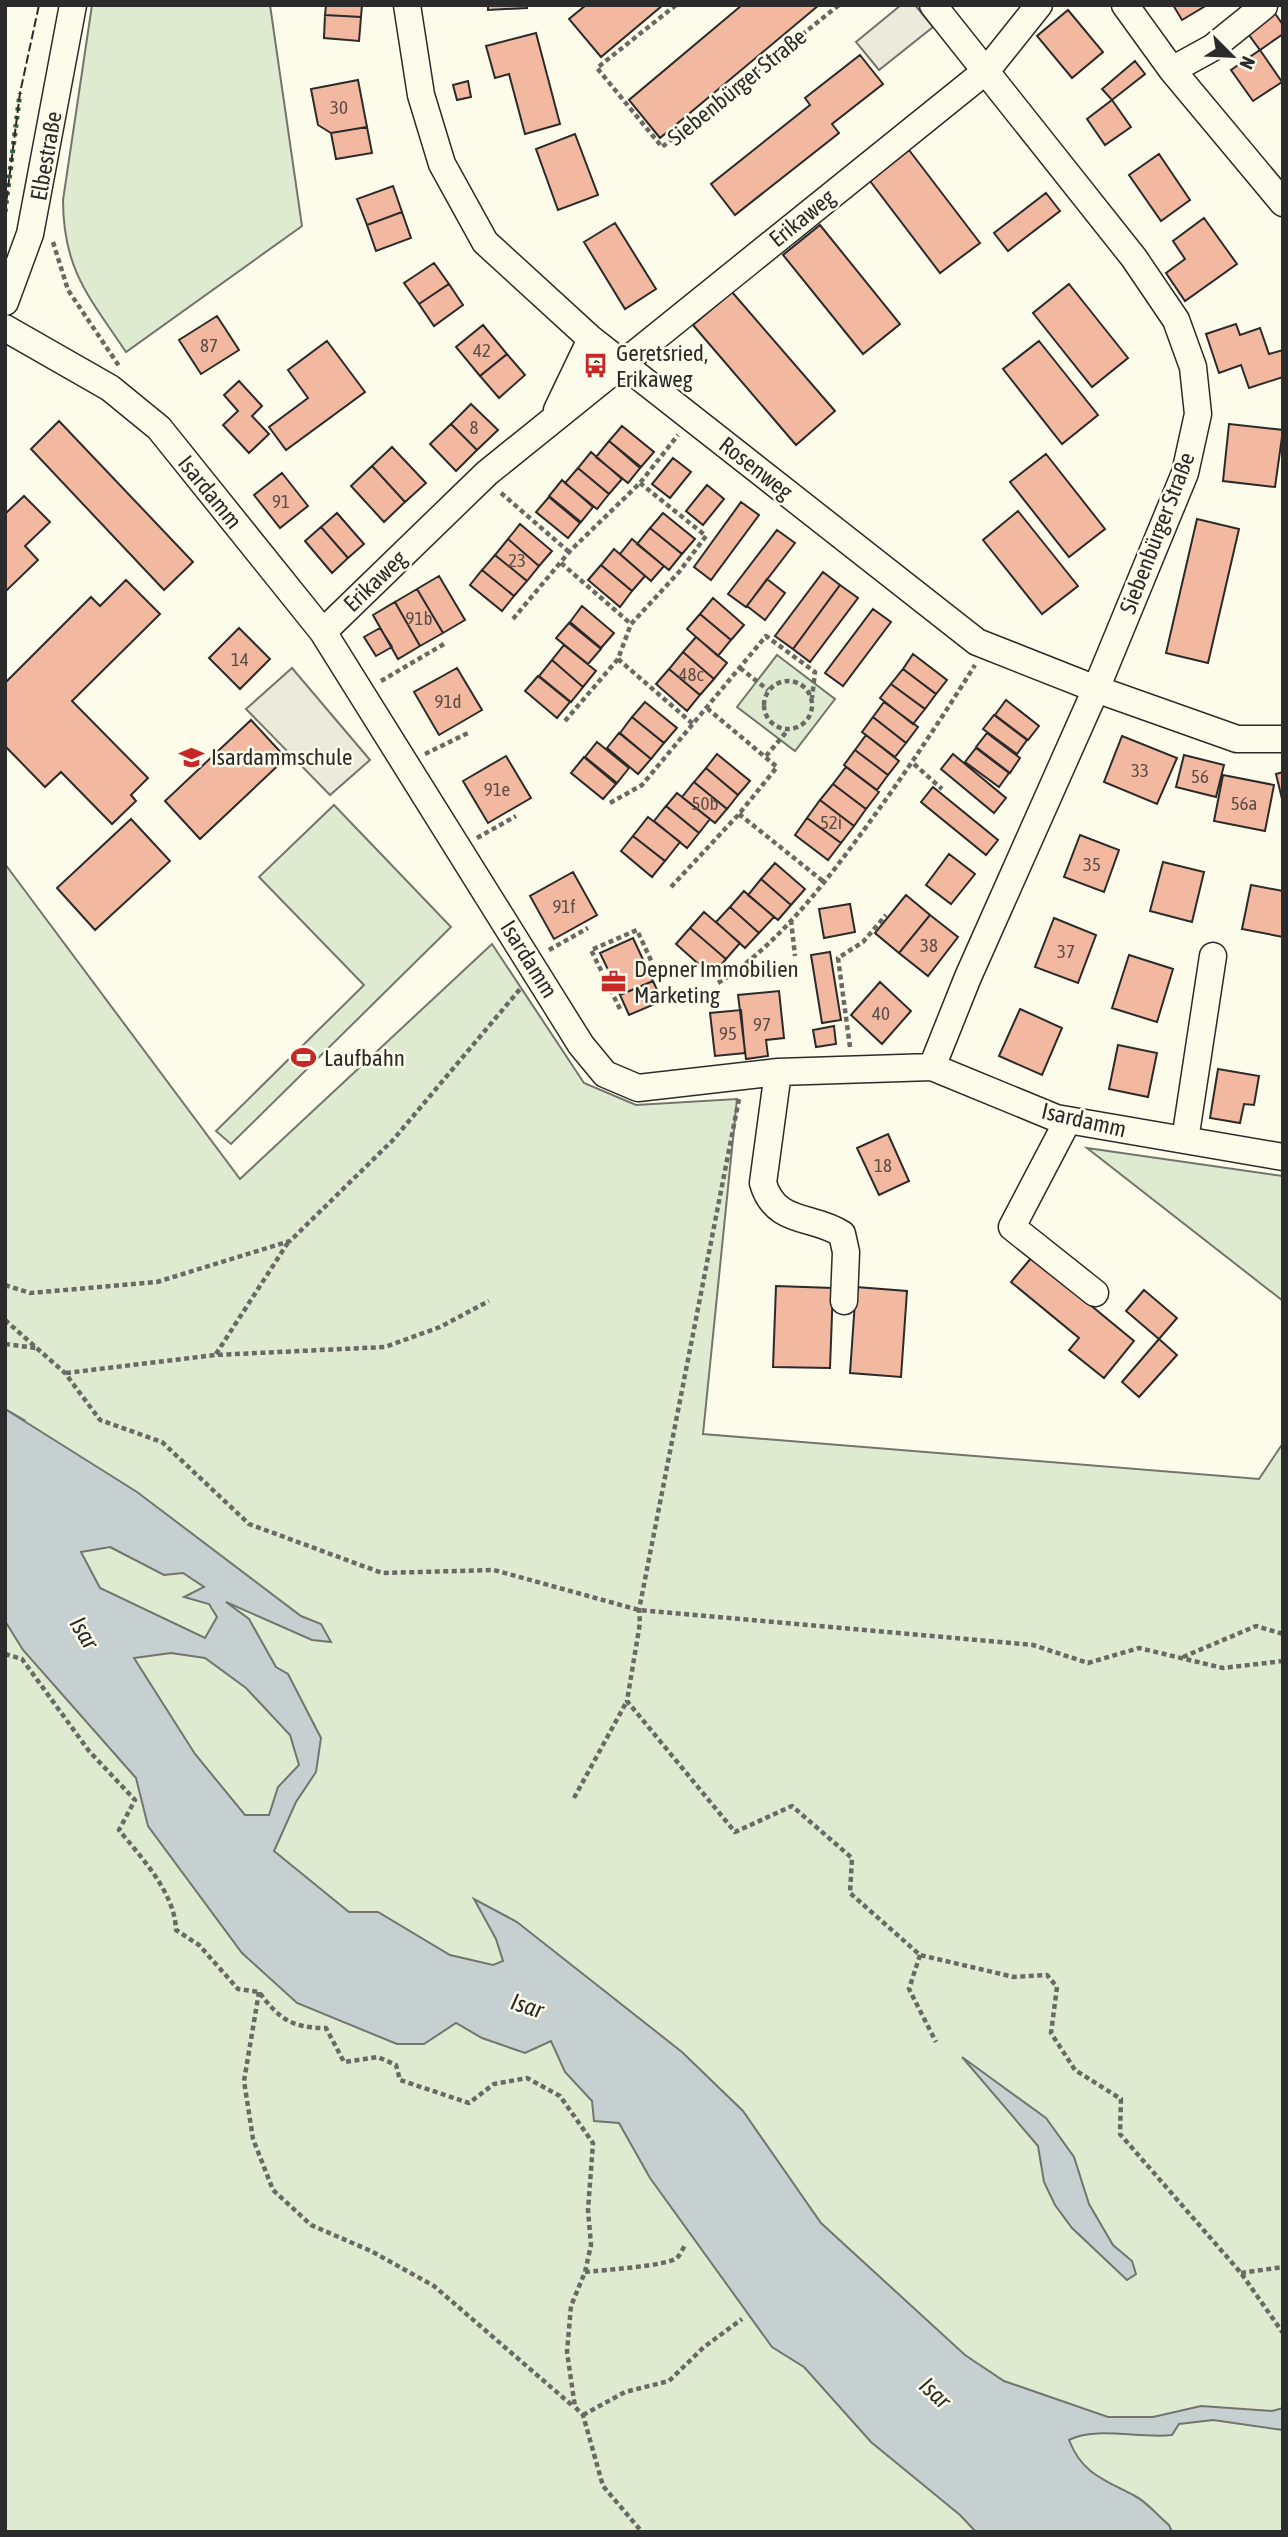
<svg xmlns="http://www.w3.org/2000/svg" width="1288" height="2537" font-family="'Asap Condensed',sans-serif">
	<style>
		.green { fill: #deebd1; stroke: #74746e; stroke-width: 2 }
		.parking { fill: #eceadb; stroke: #74746e; stroke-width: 2 }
		.water { fill: #c7d0d0; stroke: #74746e; stroke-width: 2; fill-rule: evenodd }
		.building { fill: #f2b8a0; stroke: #2b2b2b; stroke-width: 2 }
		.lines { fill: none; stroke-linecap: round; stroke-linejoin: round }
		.minor-casing { stroke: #2b2b2b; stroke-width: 29 }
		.path { stroke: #6a6964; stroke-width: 4.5; stroke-dasharray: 5 3.5; stroke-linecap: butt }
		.minor { stroke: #fdfbea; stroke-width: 26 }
		.hedge { stroke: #34623c; stroke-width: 5; stroke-dasharray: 3.5 5; stroke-linecap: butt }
		.fence { stroke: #2b2b2b; stroke-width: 2; stroke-dasharray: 9 3.5; stroke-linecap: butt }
		.labels { text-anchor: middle; stroke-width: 5; stroke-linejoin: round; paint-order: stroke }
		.number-label { font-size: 19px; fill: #5d4e48 }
		.street-label { font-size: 23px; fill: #2b2b2b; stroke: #fdfbea }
		.poi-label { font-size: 23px; fill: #2b2b2b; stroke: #fdfbea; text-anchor: start }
		.water-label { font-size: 24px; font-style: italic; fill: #2b2b2b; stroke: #fdfbea }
	</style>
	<rect width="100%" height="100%" fill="#fdfbea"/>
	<path class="green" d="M92 5H270L302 226 126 352C89 297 63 269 63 200Z
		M777 655 835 699 795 751 737 707Z
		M334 805 451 927 231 1144 216 1131 364 985 259 877Z
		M5 864 240 1179 492 944 584 1083 636 1105 737 1099 703 1434 1259 1479 1283 1443V2532H5V1425L24 1420 5 1409Z
		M1087 1148 1283 1176V1301Z"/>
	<path class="parking" d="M901 5H915L933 27 879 70 856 42Z
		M292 668 370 760 330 795 246 709Z"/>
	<path class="water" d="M5 1409 137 1492 301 1616 321 1624 331 1642 312 1640 226 1602 249 1619 276 1667 288 1674 321 1738 316 1772 296 1802 274 1851 349 1912H378L450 1955 493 1965 503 1961 496 1939 474 1899 517 1922 682 2052 743 2111 821 2223 965 2355 1004 2381 1108 2417H1153L1201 2406 1272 2411 1283 2408V2430L1213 2420 1179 2424 1172 2435C1141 2439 1095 2426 1069 2440 1082 2474 1105 2480 1135 2496 1147 2502 1158 2516 1169 2525L1172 2532H976L960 2515 871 2442 804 2367 772 2347 650 2178 619 2123 594 2121 592 2101 565 2072 551 2041 525 2053 482 2038 456 2023 424 2044H397L297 2003 242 1953 148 1826 136 1778 23 1650 5 1621ZM110 1547 164 1575 183 1573 204 1587 184 1597 209 1604 217 1617 205 1638 100 1588 81 1552ZM171 1653 205 1658 246 1688 290 1735 299 1765 278 1787 269 1815H245L195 1754 134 1658Z
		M962 2057 1046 2118 1074 2157 1089 2204 1113 2245 1132 2261 1136 2274 1127 2280 1072 2228 1055 2205 1044 2182 1038 2146Z"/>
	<path class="building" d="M326 5H362L361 17 325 15Z
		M488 5H527V8L488 10Z
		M586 5H663L601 57 569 19Z
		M742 5H819L660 138 629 100Z
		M1173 5H1207L1182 20Z
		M1068 10 1103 52 1072 78 1037 36Z
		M1274 12 1283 25V34L1260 50 1246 31Z
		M325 15 361 17 359 41 324 38Z
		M536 33 560 124 525 134 509 74 495 78 486 46Z
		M1260 50 1282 82 1253 101 1231 70Z
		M860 55 883 84 832 124 839 133 735 215 711 184 810 105 805 98Z
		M1135 61 1145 74 1112 100 1102 89Z
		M358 80 367 127 331 133 318 125 311 89Z
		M468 81 471 97 457 100 453 85Z
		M1112 100 1131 127 1105 145 1087 119Z
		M367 127 372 153 336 159 331 133Z
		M575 134 598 195 558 210 536 149Z
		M909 150 980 243 940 273 870 181Z
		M1159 154 1190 200 1161 221 1129 175Z
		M393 186 402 212 367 225 357 199Z
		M1046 193 1060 211 1008 251 994 233Z
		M402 212 411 238 376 251 367 225Z
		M1204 218 1237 264 1185 301 1166 273 1185 259 1173 241Z
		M615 223 656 289 625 309 584 242Z
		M820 225 900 324 863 354 783 255Z
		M434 263 449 284 419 304 404 283Z
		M449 284 463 305 434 326 419 304Z
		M1069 284 1128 358 1092 387 1033 313Z
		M732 292 835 411 796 445 693 325Z
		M217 316 239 350 201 374 179 340Z
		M1236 324 1240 335 1260 328 1269 354 1283 350V377L1249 388 1241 365 1219 373 1206 334Z
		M483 325 507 354 480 376 456 347Z
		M327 341 365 392 286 450 269 427 308 398 288 370Z
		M1039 341 1098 415 1062 444 1003 369Z
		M507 354 525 375 499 398 480 376Z
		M239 381 262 406 252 416 269 434 249 453 223 425 238 411 224 395Z
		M471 404 498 430 477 450 451 424Z
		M59 421 193 562 164 590 31 449Z
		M451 424 477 450 456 471 430 444Z
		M1229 424 1283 430 1275 487 1223 481Z
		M622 426 654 452 641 467 609 441Z
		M609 441 640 468 628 483 596 457Z
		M392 447 426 483 405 502 372 466Z
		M591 452 622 479 609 494 578 468Z
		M1046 454 1105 529 1069 557 1010 482Z
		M673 458 691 472 670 498 652 484Z
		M372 466 405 502 384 522 351 486Z
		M578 468 609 494 597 509 565 483Z
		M282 473 308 506 280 528 254 495Z
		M562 480 593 507 581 522 549 496Z
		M707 485 724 499 703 525 686 511Z
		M24 496 50 522 25 546 38 560 5 592V514Z
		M549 497 580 523 568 538 536 512Z
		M741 502 759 515 711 580 694 567Z
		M1018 511 1078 586 1042 614 983 540Z
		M337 513 364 544 348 558 321 527Z
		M663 513 695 539 682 554 650 528Z
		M1197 519 1239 529 1208 663 1166 653Z
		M520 524 552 551 539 566 508 539Z
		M321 527 348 558 332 573 305 541Z
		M650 528 682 554 669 570 637 544Z
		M777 530 795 543 746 607 728 594Z
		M508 539 539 566 527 581 495 555Z
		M632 539 664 566 651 581 620 554Z
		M614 549 645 576 632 591 601 565Z
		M495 555 527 581 514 596 482 570Z
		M601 565 632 591 620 607 588 580Z
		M482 570 514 596 502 611 470 585Z
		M823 572 840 585 793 649 775 636Z
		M439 576 465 620 443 633 417 589Z
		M767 579 785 593 765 620 747 606Z
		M126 580 160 614 72 701 148 778 131 795 136 801 112 824 61 772 45 787 5 746V683L91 597 100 606Z
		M840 585 858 598 810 662 793 649Z
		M417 589 443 633 420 646 395 602Z
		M713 598 744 625 731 640 700 614Z
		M395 602 420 646 398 659 373 615Z
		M582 606 614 633 601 648 570 622Z
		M873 609 891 622 843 686 825 673Z
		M700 614 731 640 718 656 687 629Z
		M569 623 601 649 588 664 556 638Z
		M239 628 270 659 240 689 209 658Z
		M380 628 392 647 376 656 364 637Z
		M696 637 727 663 714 679 683 652Z
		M564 645 596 671 583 687 552 660Z
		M683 652 714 679 700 695 669 669Z
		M913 654 947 680 936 694 903 669Z
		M552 660 583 687 571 702 539 676Z
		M457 668 482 710 439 735 414 692Z
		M669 669 700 695 687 711 656 684Z
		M903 669 936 694 925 709 891 684Z
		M538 676 570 702 557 718 525 691Z
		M891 684 925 709 913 724 880 698Z
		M1006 700 1039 726 1028 740 995 715Z
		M645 702 677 728 664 743 632 717Z
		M884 702 918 727 906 743 873 717Z
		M994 715 1027 740 1017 754 983 729Z
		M632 717 664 743 651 759 620 733Z
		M873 717 906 743 895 757 862 732Z
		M251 720 286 758 200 839 165 801Z
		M619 733 651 759 638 774 607 748Z
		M987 733 1020 758 1010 773 976 747Z
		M866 735 899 761 888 775 855 750Z
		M1122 736 1177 758 1157 804 1104 782Z
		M597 742 629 768 617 783 585 757Z
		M976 748 1009 773 999 787 965 762Z
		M855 750 888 775 877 790 844 765Z
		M717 754 750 781 738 795 706 768Z
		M953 754 1006 798 994 813 941 769Z
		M1184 755 1224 765 1216 797 1176 787Z
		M506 756 531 798 488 823 463 781Z
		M584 757 616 784 603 799 571 773Z
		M846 767 879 792 866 809 833 784Z
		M706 768 738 795 727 809 694 782Z
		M1283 772V803L1276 774Z
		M1223 775 1274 785 1265 831 1214 821Z
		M694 782 727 809 715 823 682 797Z
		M833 784 866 809 854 826 820 800Z
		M933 787 998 840 986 855 921 802Z
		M677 793 710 819 699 833 666 806Z
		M820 800 854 826 841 843 807 818Z
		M666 806 699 833 687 848 654 821Z
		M648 817 680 842 665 861 633 836Z
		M807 818 841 843 828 860 795 835Z
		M131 819 170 861 95 930 57 888Z
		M1080 835 1119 850 1104 892 1064 877Z
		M633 836 665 861 652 877 621 851Z
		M949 854 975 874 951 904 926 885Z
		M1163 862 1204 872 1192 922 1150 911Z
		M775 863 805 889 791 905 761 879Z
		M573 872 597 915 554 939 530 896Z
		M761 879 791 905 778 920 748 895Z
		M1251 885 1283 891V937L1242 929Z
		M744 891 774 917 759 933 730 907Z
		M906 895 930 915 899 953 875 933Z
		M850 904 855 932 824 938 819 909Z
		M730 907 759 933 745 948 716 922Z
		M704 912 740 943 726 959 690 928Z
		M930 915 958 937 928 976 899 953Z
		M1054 918 1096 935 1078 983 1035 967Z
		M690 928 726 959 712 976 676 944Z
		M633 938 653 981 620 995 600 953Z
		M830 952 841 1020 822 1023 811 955Z
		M1129 955 1173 969 1157 1022 1112 1008Z
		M653 981 662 1001 629 1015 620 995Z
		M880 982 911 1011 882 1044 851 1015Z
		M779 991 784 1038 766 1040 768 1056 746 1059 738 995Z
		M1020 1009 1062 1028 1042 1075 999 1056Z
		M741 1010 745 1053 715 1056 710 1013Z
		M834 1026 836 1044 816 1047 813 1030Z
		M1118 1045 1157 1053 1148 1097 1109 1089Z
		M1218 1069 1259 1076 1254 1105 1244 1104 1240 1123 1210 1118Z
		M888 1134 909 1181 879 1195 857 1148Z
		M1032 1257 1134 1341 1104 1378 1069 1350 1079 1338 1011 1282Z
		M776 1286 833 1288 830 1368 773 1367Z
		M856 1287 907 1291 901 1377 850 1373Z
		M1144 1290 1177 1318 1159 1339 1126 1311Z
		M1159 1339 1177 1355 1139 1397 1122 1382Z"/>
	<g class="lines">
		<defs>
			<path id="minor" d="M407 5 421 95 442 164 485 242 591 339 977 642 1096 689 1237 739H1283
				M1125 5 1172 70 1283 203
				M1172 70 1212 48 1264 6
				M5 302 30 234 73 5
				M5 328 110 388 159 428 323 632 581 1045 605 1074 638 1088 778 1072 932 1067 1056 1118 1283 1157
				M557 410 591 339
				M323 632 487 473 987 70 1039 5
				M932 1067 968 977 1096 689 1185 473 1198 414 1193 367 1176 320 1134 258 933 5
				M778 1072 763 1183C775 1225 813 1215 842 1234L846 1252 844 1301
				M1068 1120 1012 1227 1095 1293
				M1185 1140 1213 956"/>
		</defs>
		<use href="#minor" class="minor-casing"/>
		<path class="path" d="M676 5 597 68 662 147 839 5
			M53 242 68 290 119 366
			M501 493 569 552
			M561 563 631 624
			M513 619 570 551 640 483 678 435
			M618 659 693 724
			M740 668 768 690
			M764 705a24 24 0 1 1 48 0a24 24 0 1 1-48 0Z
			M381 681 444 644
			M565 721 618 659 631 624 679 572 706 536 640 483
			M425 754 468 733
			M766 756 788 730
			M914 764 942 789
			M610 803 642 785 766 636 815 672 812 698
			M739 814 824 882
			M477 838 516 816
			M671 887 739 814 777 767 708 709
			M791 920 795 956
			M549 950 588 928
			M718 983C774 948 816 894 855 842 898 784 937 726 975 665
			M620 1009 591 950 637 930 654 967
			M850 1047 838 958 863 942 886 915
			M739 1099 639 1610 640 1623 627 1701 735 1832 792 1806 852 1858 850 1893 920 1955 1014 1977 1047 1975 1057 1987 1051 2033 1075 2070 1121 2099 1120 2134 1241 2273 1283 2333
			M5 1285 30 1293 157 1282 290 1241 393 1140 520 989
			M5 1320 65 1373 100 1420 162 1442 249 1524 382 1573 494 1570 639 1610 1033 1645 1088 1663 1139 1648 1223 1668 1283 1661
			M5 1344 36 1348
			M216 1354 289 1241
			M66 1373 215 1355 385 1347 440 1327 489 1301
			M5 1654 22 1659 89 1751 135 1800 119 1830C141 1857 175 1893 176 1930L199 1945 238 1989 259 1992C279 2019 292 2028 326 2028L344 2062 378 2057 396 2065 400 2080 469 2103 494 2084 527 2078 560 2096 593 2143 588 2210 591 2245 585 2272 571 2306 567 2352 575 2407 583 2415 603 2486 642 2532
			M1183 1657 1256 1626 1283 1634
			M574 1798 627 1701
			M920 1955 909 1989 936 2042
			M259 1992 244 2081 253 2139 273 2190 311 2225 371 2251 434 2286 574 2407
			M585 2272C602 2270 667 2266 677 2258 680 2255 683 2248 686 2244
			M1241 2273 1283 2267
			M583 2415 625 2392 669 2381 704 2347 742 2319"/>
		<use href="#minor" class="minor"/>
		<path class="hedge" d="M5 212 20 93"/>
		<path class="fence" d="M5 212 20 93 39 5"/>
	</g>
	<defs>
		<symbol id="bus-bare" viewBox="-9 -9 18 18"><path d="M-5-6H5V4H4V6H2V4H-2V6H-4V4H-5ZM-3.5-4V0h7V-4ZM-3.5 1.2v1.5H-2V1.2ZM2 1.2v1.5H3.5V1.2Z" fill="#c62828" stroke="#fdfbea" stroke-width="2.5" paint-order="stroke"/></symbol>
		<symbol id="school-bare" viewBox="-9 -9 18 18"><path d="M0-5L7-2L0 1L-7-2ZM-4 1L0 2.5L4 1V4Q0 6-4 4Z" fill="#c62828" stroke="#fdfbea" stroke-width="2.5" paint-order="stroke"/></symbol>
		<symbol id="office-bare" viewBox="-9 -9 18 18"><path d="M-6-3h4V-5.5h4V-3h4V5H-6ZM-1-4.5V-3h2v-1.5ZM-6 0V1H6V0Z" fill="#c62828" stroke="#fdfbea" stroke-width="2.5" paint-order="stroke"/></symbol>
		<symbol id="stadium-bare" viewBox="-9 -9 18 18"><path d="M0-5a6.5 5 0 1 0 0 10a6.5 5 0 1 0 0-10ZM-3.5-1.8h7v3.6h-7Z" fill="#c62828" stroke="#fdfbea" stroke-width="2.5" paint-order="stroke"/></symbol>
	</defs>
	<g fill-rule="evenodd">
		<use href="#bus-bare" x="578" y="348" width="35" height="35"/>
		<use href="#school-bare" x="174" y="740" width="35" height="35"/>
		<use href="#office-bare" x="596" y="964" width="35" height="35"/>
		<use href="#stadium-bare" x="286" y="1040" width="35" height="35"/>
	</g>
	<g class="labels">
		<g class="number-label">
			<text x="339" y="114">30</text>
			<text x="209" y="352">87</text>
			<text x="482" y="357">42</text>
			<text x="474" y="434">8</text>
			<text x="281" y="508">91</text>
			<text x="517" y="567">23</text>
			<text x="419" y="625">91b</text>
			<text x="240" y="666">14</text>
			<text x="691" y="681">48c</text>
			<text x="448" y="708">91d</text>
			<text x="1140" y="777">33</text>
			<text x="1200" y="783">56</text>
			<text x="497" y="796">91e</text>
			<text x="705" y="810">50b</text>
			<text x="1244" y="810">56a</text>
			<text x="831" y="829">52i</text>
			<text x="1092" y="871">35</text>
			<text x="564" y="913">91f</text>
			<text x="929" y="952">38</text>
			<text x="1066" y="958">37</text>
			<text x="881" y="1020">40</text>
			<text x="762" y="1031">97</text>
			<text x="728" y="1040">95</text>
			<text x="883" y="1172">18</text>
		</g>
		<g class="street-label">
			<text transform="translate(737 87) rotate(-39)" y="8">Siebenbürger Straße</text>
			<text transform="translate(46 156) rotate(-80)" y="8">Elbestraße</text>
			<text transform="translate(802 218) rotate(-39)" y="8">Erikaweg</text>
			<text transform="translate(756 468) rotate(38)" y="8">Rosenweg</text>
			<text transform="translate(210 492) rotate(51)" y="8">Isardamm</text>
			<text transform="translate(1157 533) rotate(-69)" y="8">Siebenbürger Straße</text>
			<text transform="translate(375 581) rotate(-44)" y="8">Erikaweg</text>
			<text transform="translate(529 959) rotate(58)" y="8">Isardamm</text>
			<text transform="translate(1084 1120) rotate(13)" y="8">Isardamm</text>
		</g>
		<g class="poi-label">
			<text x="616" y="361">Geretsried,<tspan x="616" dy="26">Erikaweg</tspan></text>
			<text x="211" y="765">Isardammschule</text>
			<text x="634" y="977">Depner Immobilien<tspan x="634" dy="26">Marketing</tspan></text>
			<text x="324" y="1066">Laufbahn</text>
		</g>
		<g class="water-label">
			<text transform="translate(84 1633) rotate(59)" y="8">Isar</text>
			<text transform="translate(527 2006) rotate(18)" y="8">Isar</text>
			<text transform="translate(935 2393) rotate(43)" y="8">Isar</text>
		</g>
	</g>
	<rect width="1288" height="2537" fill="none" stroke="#2b2b2b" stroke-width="14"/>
	<g transform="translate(1232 56) rotate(114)" stroke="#fdfbea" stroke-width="5" paint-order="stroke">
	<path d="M0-5L12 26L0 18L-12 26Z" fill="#2b2b2b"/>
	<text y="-10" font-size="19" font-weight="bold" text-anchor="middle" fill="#2b2b2b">N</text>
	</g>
</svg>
